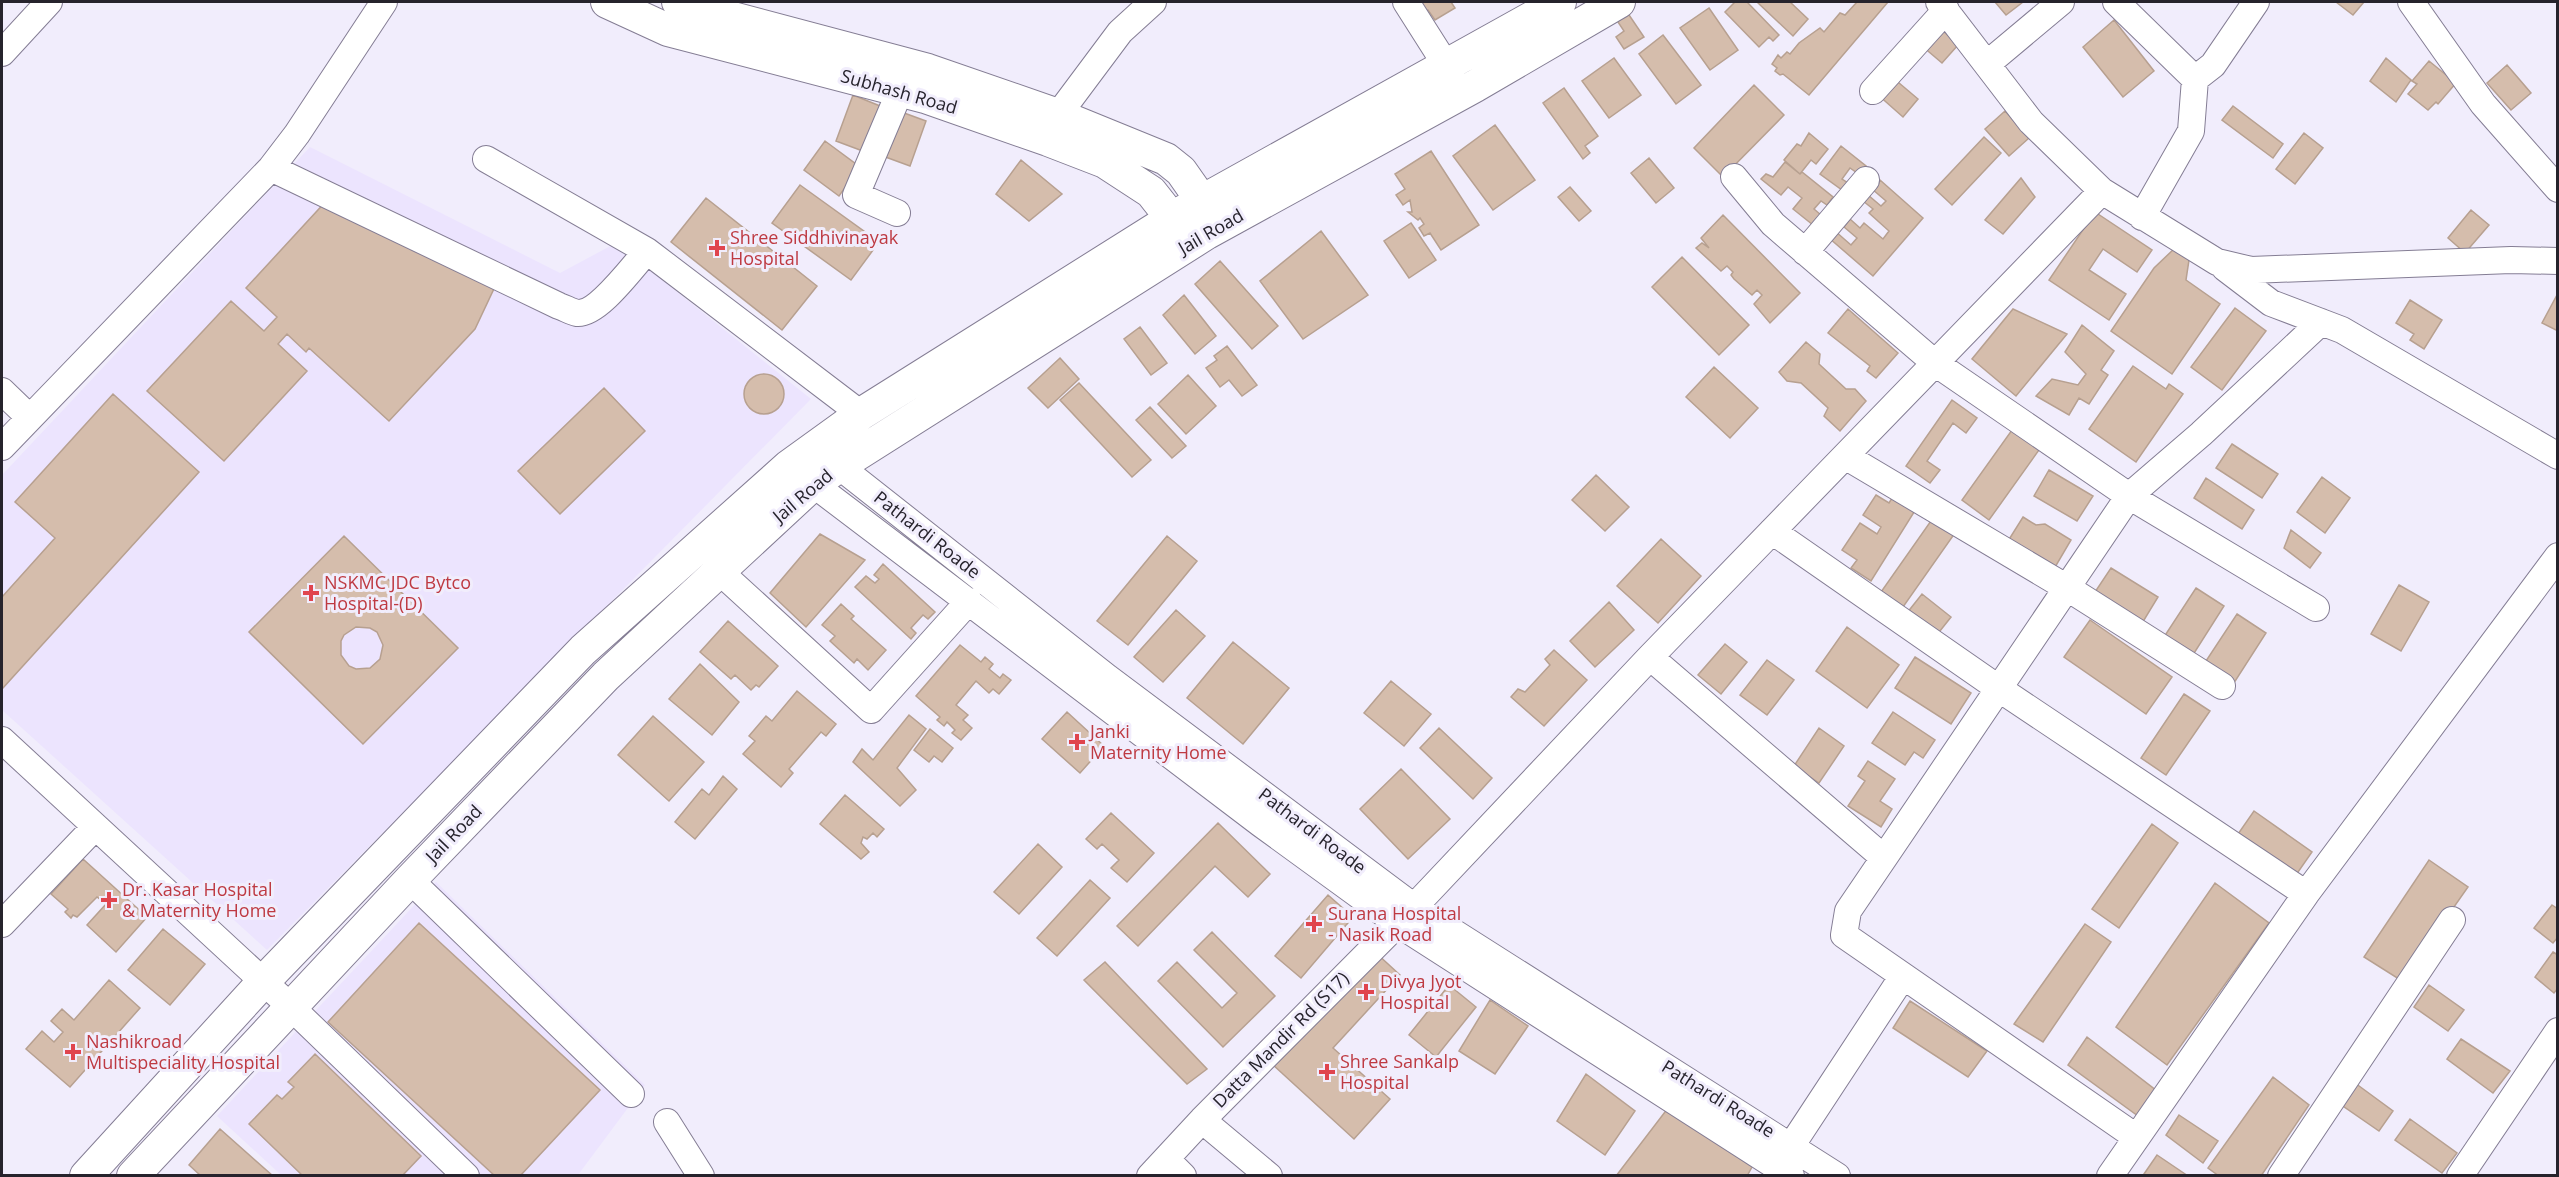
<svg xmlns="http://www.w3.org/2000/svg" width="2559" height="1177" font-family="'Open Sans',sans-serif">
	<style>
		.built { fill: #ece4fe }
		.building { fill: #d5bdac; stroke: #b7a090; stroke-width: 1.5; fill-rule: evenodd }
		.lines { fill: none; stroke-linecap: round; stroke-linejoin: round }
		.minor-casing { stroke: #847d94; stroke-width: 28 }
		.major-casing { stroke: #847d94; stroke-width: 34 }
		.minor { stroke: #fff; stroke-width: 26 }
		.major { stroke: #fff; stroke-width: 32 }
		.health-dot { fill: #e0444e; stroke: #f1edfc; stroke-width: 2 }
		.labels { text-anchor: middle; stroke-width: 6; stroke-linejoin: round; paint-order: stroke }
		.street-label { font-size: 18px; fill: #26232c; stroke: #f1edfc }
		.health-label { font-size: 18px; fill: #be3a42; stroke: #f1edfc; text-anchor: start }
	</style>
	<rect width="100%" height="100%" fill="#f1edfc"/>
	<path class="built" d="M310 147 560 273 616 243 811 399 267 950 2 710V475Z
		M436 882 645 1085 578 1175H281L217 1116Z"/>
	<path class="building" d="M1416 2H1451L1455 8 1435 20 1428 10 1423 11Z
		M1735 2H1747L1779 35 1773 41 1769 37 1759 47 1725 12Z
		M1757 2H1790L1808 19 1793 36Z
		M1857 2H1888L1809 95 1783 74 1780 75 1775 71 1777 68 1772 64 1778 55 1781 58 1787 52 1790 54 1799 43 1820 28 1824 32 1840 13 1845 15Z
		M1995 2H2023L2006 15Z
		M2336 2H2364L2353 15Z
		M1709 8 1738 50 1710 70 1680 28Z
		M1627 12 1644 37 1624 49 1616 37 1624 31 1616 19Z
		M2114 20 2154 71 2123 97 2083 47Z
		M1939 27 1958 45 1942 63 1922 46Z
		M1663 35 1701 85 1676 104 1639 54Z
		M1614 58 1641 95 1609 118 1582 81Z
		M2386 58 2411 80 2396 102 2370 81Z
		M2429 61 2456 83 2438 104 2436 102 2428 110 2408 94 2417 84 2412 81Z
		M2507 65 2531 93 2511 110 2487 83Z
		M1892 77 1918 99 1903 117 1877 94Z
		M1754 85 1784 115 1723 177 1694 148Z
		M1564 88 1598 136 1585 146 1590 153 1583 159 1543 103Z
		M853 95 885 108 868 153 836 141Z
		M2233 106 2283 144 2273 158 2222 120Z
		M896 110 926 121 910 166 880 155Z
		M2005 111 2029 138 2009 156 1985 129Z
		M1495 125 1535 180 1493 210 1453 156Z
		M1809 133 1828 149 1816 164 1811 160 1800 174 1784 160 1797 144 1801 146Z
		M2304 133 2323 148 2295 184 2276 169Z
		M1984 137 2001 153 1952 205 1935 189Z
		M825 141 860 167 839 196 804 170Z
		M1841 146 1866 166 1860 175 1850 168 1842 179 1848 183 1842 190 1820 174Z
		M1431 151 1479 225 1441 250 1430 233 1424 236 1419 228 1424 224 1420 218 1418 220 1408 212H1412L1410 200 1403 205 1396 195 1405 189 1395 174Z
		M1649 158 1674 188 1656 203 1631 173Z
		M1021 160 1062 194 1029 221 996 194Z
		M1785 162 1800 174 1802 172 1833 197 1827 205 1821 201 1814 209 1821 215 1813 225 1793 209 1802 198 1788 187 1781 195 1761 179 1766 174 1773 177Z
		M2021 178 2035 197 2003 234 1985 220Z
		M1880 180 1923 218 1873 276 1829 238 1835 231 1851 245 1857 238 1844 227 1850 219 1860 228 1864 223 1883 239 1889 231 1869 213 1873 209 1863 201 1868 195 1881 206 1886 201 1872 189Z
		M800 185 879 242 851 280 772 223Z
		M1570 187 1591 211 1579 221 1558 197Z
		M329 198 499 278 475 329 389 421 309 348 306 352 287 334 278 344 307 371 224 461 147 391 231 301 264 331 277 317 246 288Z
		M706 198 817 286 782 330 671 242Z
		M2471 210 2489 225 2465 253 2448 238Z
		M2095 212 2152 250 2137 272 2103 249 2089 270 2126 294 2109 320 2049 280Z
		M1723 215 1800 293 1770 323 1754 304 1762 295 1757 290 1752 295 1734 279 1731 275 1733 272 1727 266 1721 271 1696 248 1702 243 1709 248 1701 238Z
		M1411 223 1436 260 1409 278 1384 241Z
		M1321 231 1368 295 1303 339 1260 281Z
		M2176 247 2189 260 2186 280 2220 304 2172 374 2111 331 2154 268Z
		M1682 257 1749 325 1719 355 1652 287Z
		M1220 261 1278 326 1252 349 1195 284Z
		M1184 295 1216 336 1195 354 1163 315Z
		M2557 295H2558V331L2542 323Z
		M2410 300 2442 320 2424 349 2410 340 2414 334 2396 323Z
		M2235 308 2266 331 2222 390 2191 367Z
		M1848 309 1898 353 1876 378 1867 371 1870 366 1828 333Z
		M2013 309 2067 334 2016 396 1972 359Z
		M2082 325 2114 351 2101 370 2108 375 2089 404 2079 398 2069 415 2036 396 2052 379 2078 385 2086 374 2065 352Z
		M1140 327 1167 363 1151 375 1124 339Z
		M1806 342 1820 354 1819 364 1846 389H1855L1866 401 1840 431 1824 416 1828 408 1801 383 1787 381 1779 372Z
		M1227 346 1257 385 1242 396 1229 380 1220 387 1206 368 1217 360 1214 356Z
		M1060 358 1079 379 1048 408 1028 388Z
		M2133 366 2166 389 2169 384 2183 394 2136 462 2089 429Z
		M1714 367 1758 408 1730 438 1686 397Z
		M744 394a20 20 0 1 1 40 0a20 20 0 1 1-40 0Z
		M1188 375 1216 406 1186 434 1158 404Z
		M1079 383 1151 460 1132 477 1060 400Z
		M604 388 645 431 560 514 518 471Z
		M113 394 199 472 2 689V597L55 538 15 502Z
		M1952 400 1977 418 1966 433 1953 423 1927 461 1940 470 1930 483 1906 466Z
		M1150 407 1186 446 1172 458 1136 420Z
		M2012 430 2039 450 1989 520 1962 500Z
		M2232 444 2278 474 2262 498 2216 468Z
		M2049 470 2093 496 2077 521 2034 496Z
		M1596 475 1629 507 1605 531 1572 500Z
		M2322 477 2350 498 2325 533 2297 512Z
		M2206 478 2254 510 2242 529 2194 498Z
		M1876 495 1889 503 1894 495 1916 509 1871 581 1851 568 1857 560 1842 550 1860 523 1877 534 1881 527 1863 515Z
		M2023 517 2036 525 2045 524 2071 540 2054 569 2008 541Z
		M1933 518 1955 533 1903 607 1881 592Z
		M2291 530 2321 553 2310 568 2284 548Z
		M820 534 865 560 806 627 770 593Z
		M344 536 458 648 363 744 249 632ZM356 627 370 628 377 632 383 645 380 659 370 668 356 669 349 666 341 655V641L344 635Z
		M1167 536 1197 561 1128 645 1097 621Z
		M1661 539 1701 576 1658 623 1617 586Z
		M883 564 935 612 928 619 923 615 911 628 916 633 911 639 855 587 866 576 875 583 879 579 874 575Z
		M2111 568 2158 597 2141 625 2093 595Z
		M2399 585 2429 602 2401 651 2371 634Z
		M2196 588 2224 606 2191 658 2162 640Z
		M1922 594 1951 617 1936 636 1907 613Z
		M1609 602 1634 630 1595 667 1570 641Z
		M841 604 854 616 851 619 886 650 868 670 857 659 854 663 830 641 835 636 822 625Z
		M1176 610 1205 636 1163 682 1134 657Z
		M2237 614 2266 633 2232 686 2202 667Z
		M2090 620 2172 677 2146 714 2064 657Z
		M728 621 778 666 759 687 756 685 751 690 735 675 731 679 700 652Z
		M1847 627 1899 665 1867 708 1816 671Z
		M1233 642 1289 688 1243 744 1187 698Z
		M1725 644 1747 662 1721 694 1698 675Z
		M960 645 981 662 985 657 993 664 989 669 1000 678 1003 674 1011 680 999 694 993 689 989 693 976 681 956 705 968 715 963 720 972 728 961 740 952 733 955 730 947 722 944 726 937 720 940 717 916 696Z
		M1554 650 1587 680 1544 726 1511 697 1518 689 1525 692 1550 665 1545 659Z
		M1915 657 1971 693 1951 724 1895 688Z
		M1767 660 1794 680 1767 715 1740 695Z
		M700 664 739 702 712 735 669 699Z
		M1391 681 1431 714 1404 746 1364 713Z
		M797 691 836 724 826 736 821 732 789 769 793 773 781 787 743 754 755 741 749 736 766 716 772 721Z
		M2184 694 2210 711 2166 775 2141 758Z
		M1067 712 1104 746 1080 773 1042 739Z
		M1893 712 1935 740 1923 758 1914 752 1905 765 1872 743Z
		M909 715 926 729 897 768 916 790 900 806 853 762 862 749 873 760Z
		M653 716 704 762 669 801 618 755Z
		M1439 728 1492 778 1473 799 1420 748Z
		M1819 728 1844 746 1819 783 1794 766Z
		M930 729 953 748 942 762 934 756 929 762 914 750Z
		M1868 761 1895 779 1880 801 1892 809 1881 827 1848 806 1865 781 1858 776Z
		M1401 769 1450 819 1408 859 1360 809Z
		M723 776 737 789 695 839 675 822 702 789 709 795Z
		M845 795 884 829 877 837 873 833 867 839 863 837 861 843 869 852 861 859 820 824Z
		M2254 811 2312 852 2296 875 2238 834Z
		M1111 813 1154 853 1127 882 1111 868 1119 860 1102 844 1097 849 1086 839Z
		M1218 823 1270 874 1248 897 1215 866 1138 946 1117 926Z
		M2152 824 2178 843 2119 928 2092 909Z
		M1038 844 1062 867 1019 914 994 892Z
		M83 859 147 917 116 952 87 925 106 904 97 897 77 917 73 915 71 918 65 912 68 909 51 894Z
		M2429 860 2468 887 2402 981 2364 957Z
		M1090 880 1110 898 1057 956 1037 938Z
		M2215 883 2269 923 2167 1065 2116 1027Z
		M1328 895 1353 917 1301 978 1275 956Z
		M2552 905 2558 909V937L2553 943 2534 928Z
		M419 923 600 1090 520 1176H495L328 1022Z
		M2085 924 2111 942 2043 1042 2014 1024Z
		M163 929 205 964 170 1005 128 970Z
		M1212 932 1275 996 1223 1047 1158 981 1177 962 1222 1008 1237 993 1194 950Z
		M1375 952 1400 975 1333 1048 1390 1099 1354 1139 1272 1064Z
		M2553 952 2558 955V988L2554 993 2535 977Z
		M1105 962 1207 1069 1187 1084 1084 980Z
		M109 980 140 1008 70 1087 26 1049 42 1031 54 1042 63 1032 51 1021 62 1009 74 1020Z
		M1449 985 1476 1007 1436 1057 1409 1035Z
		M2429 985 2464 1010 2448 1031 2414 1007Z
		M1490 1000 1528 1026 1495 1074 1459 1051Z
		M1910 1001 1987 1051 1968 1077 1893 1028Z
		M2087 1037 2157 1091 2138 1116 2068 1065Z
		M2461 1039 2510 1071 2493 1093 2447 1059Z
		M315 1054 421 1156 402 1176H303L249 1124 277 1095 282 1099 294 1087 288 1082Z
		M1586 1074 1635 1111 1605 1155 1557 1121Z
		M2273 1077 2309 1105 2261 1176H2219L2208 1168Z
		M2355 1083 2393 1111 2379 1131 2340 1104Z
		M1668 1108 1752 1167 1747 1176H1616Z
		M2179 1115 2218 1141 2203 1163 2166 1135Z
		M2410 1119 2457 1153 2442 1173 2395 1140Z
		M220 1129 273 1176H201L189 1165Z
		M2157 1155 2188 1176H2146L2144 1174Z"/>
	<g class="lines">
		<defs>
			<path id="minor" d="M1406 2 1446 65 1454 83
				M1939 2 2031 122 2102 191 2217 262 2251 270 2511 260 2558 261
				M2116 2 2195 79
				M2411 2 2483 104 2558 189
				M2 53 49 2
				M1987 64 2061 2
				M1873 91 1946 10
				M1058 115 1120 32 1153 2
				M486 159 647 251 861 414
				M271 168 559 306C565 308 572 312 577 313 598 315 633 266 647 251
				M1734 177 1773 224 1935 363 2129 496 2316 608
				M897 213 856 195 900 91
				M2142 217 2191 131 2195 79 2213 65 2256 2
				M1805 252 1866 180
				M2225 268 2271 303 2342 330 2558 456
				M2 391 30 418
				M2 447 271 168 297 134 384 2
				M825 455 1108 678 1414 907 1837 1176
				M1845 456 2069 589 2222 686
				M800 474 1261 824 1397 923 1791 1176
				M1772 531 1998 688 2306 894
				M719 571 871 710 969 601
				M1650 657 1884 858 2129 496 2201 434 2321 322
				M2 740 292 1008 466 1176
				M1884 858 1848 911 1844 935 2136 1137
				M410 880 631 1094
				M2 924 95 827
				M1202 1120 1269 1176
				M667 1122 701 1176
				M1166 1159 1183 1176
				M1782 1160 1903 976
				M1150 1176 1202 1120 1414 907 1650 657 2102 191
				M2110 1176 2306 894 2558 556
				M2281 1176 2452 920
				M2460 1176 2558 1031"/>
			<path id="major" d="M607 2 668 30 925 97 1048 140 1105 162 1151 192 1184 234
				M678 2 725 16 928 70 1058 115 1166 159 1181 171 1214 218
				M86 1176 263 982 583 650 789 466 861 414 1184 211 1560 2
				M133 1176 410 880 606 676 810 487 839 466 1207 233 1475 86 1619 2"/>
		</defs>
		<use href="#minor" class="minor-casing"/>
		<use href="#major" class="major-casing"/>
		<use href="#minor" class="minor"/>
		<use href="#major" class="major"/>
	</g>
	<g class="health-dot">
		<path d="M714 239h6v6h6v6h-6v6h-6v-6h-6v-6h6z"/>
		<path d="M308 584h6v6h6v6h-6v6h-6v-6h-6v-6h6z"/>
		<path d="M1074 733h6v6h6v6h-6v6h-6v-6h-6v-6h6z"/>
		<path d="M106 891h6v6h6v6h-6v6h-6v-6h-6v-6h6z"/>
		<path d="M1311 915h6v6h6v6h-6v6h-6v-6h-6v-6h6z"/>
		<path d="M1363 983h6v6h6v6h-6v6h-6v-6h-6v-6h6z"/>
		<path d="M70 1043h6v6h6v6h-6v6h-6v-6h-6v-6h6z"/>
		<path d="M1324 1063h6v6h6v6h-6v6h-6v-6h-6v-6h6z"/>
	</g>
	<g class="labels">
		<g class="street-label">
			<text transform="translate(899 92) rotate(16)" y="6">Subhash Road</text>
			<text transform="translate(1211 232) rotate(-30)" y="6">Jail Road</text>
			<text transform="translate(803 496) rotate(-40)" y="6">Jail Road</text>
			<text transform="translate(927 535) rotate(38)" y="6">Pathardi Roade</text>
			<text transform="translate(1312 831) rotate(37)" y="6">Pathardi Roade</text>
			<text transform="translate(454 834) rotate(-46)" y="6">Jail Road</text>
			<text transform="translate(1281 1040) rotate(-45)" y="6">Datta Mandir Rd (S17)</text>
			<text transform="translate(1718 1099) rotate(32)" y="6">Pathardi Roade</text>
		</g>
		<g class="health-label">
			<text x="730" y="244">Shree Siddhivinayak<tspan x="730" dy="21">Hospital</tspan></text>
			<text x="324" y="589">NSKMC JDC Bytco<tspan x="324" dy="21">Hospital-(D)</tspan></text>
			<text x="1090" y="738">Janki<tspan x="1090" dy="21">Maternity Home</tspan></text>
			<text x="122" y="896">Dr. Kasar Hospital<tspan x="122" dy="21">&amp; Maternity Home</tspan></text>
			<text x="1328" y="920">Surana Hospital<tspan x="1328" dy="21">- Nasik Road</tspan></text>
			<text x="1380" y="988">Divya Jyot<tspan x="1380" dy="21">Hospital</tspan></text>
			<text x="86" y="1048">Nashikroad<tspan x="86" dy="21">Multispeciality Hospital</tspan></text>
			<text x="1340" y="1068">Shree Sankalp<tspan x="1340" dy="21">Hospital</tspan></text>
		</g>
	</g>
	<rect width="2559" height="1177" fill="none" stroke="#26232c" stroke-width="6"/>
</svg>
